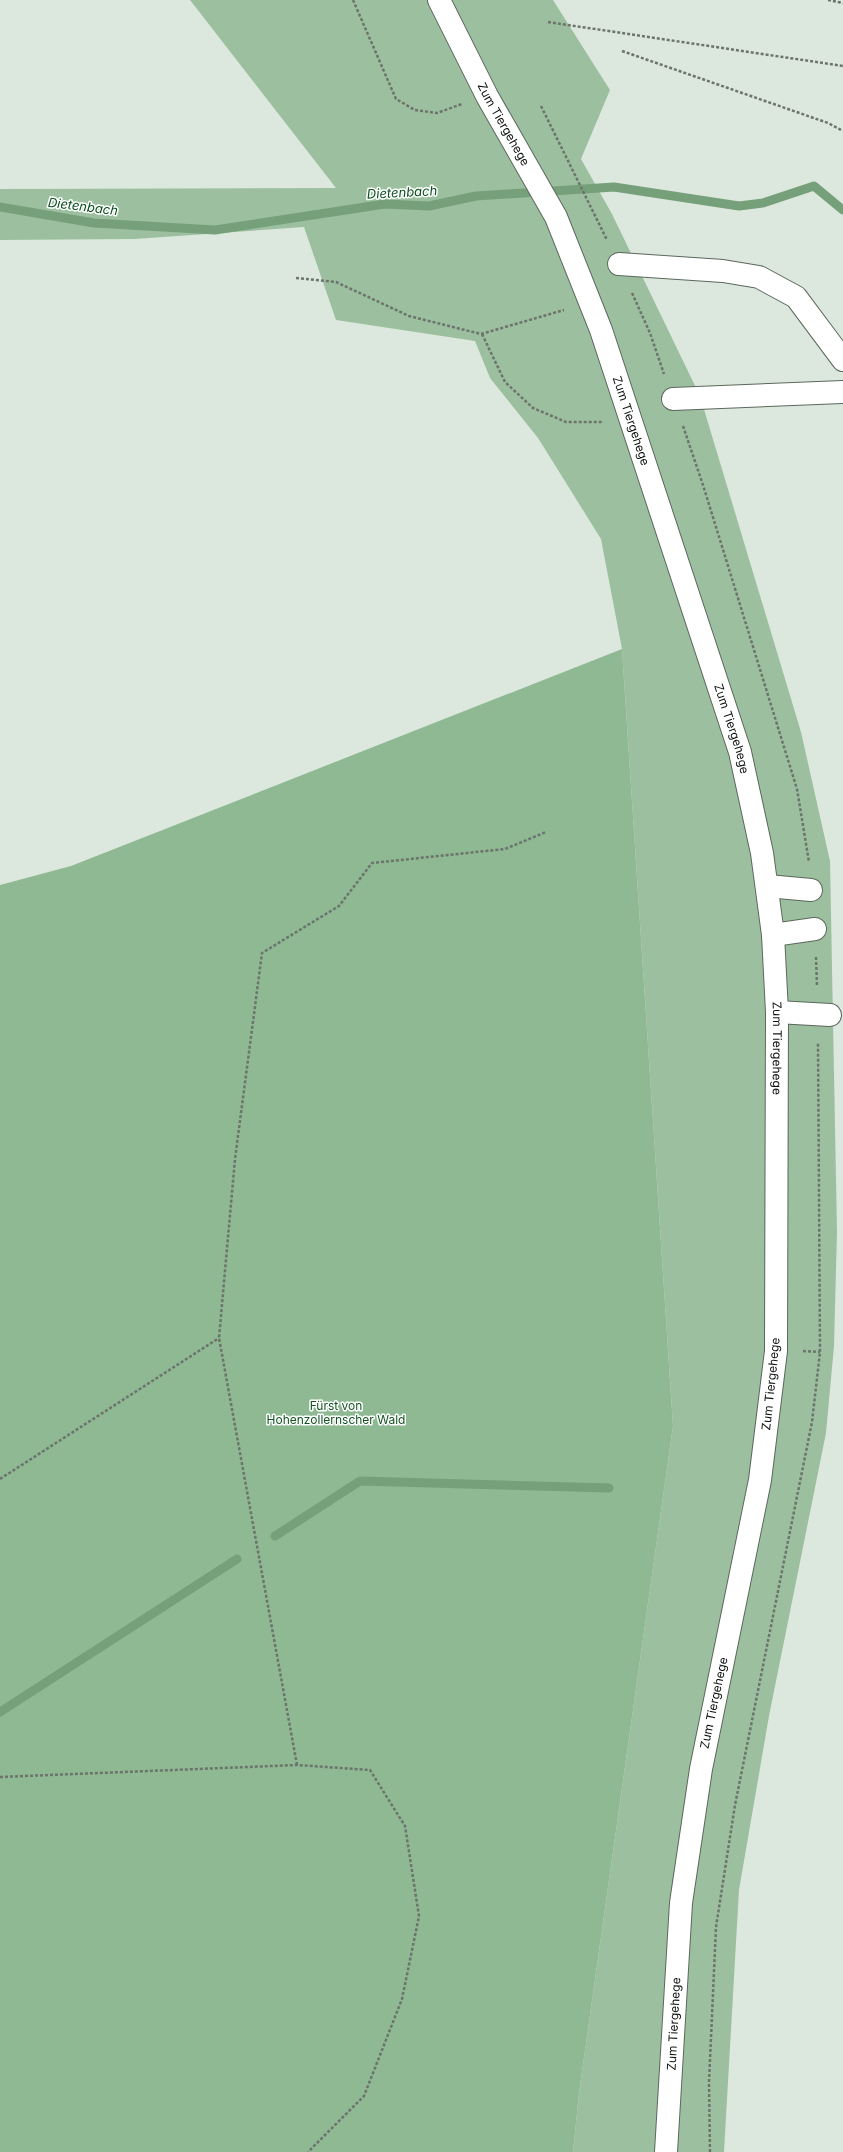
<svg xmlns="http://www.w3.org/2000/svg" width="843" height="2152" font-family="Inter,sans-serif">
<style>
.green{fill:#9cc09f}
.forest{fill:#8eb992}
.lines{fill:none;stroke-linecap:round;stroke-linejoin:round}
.stream{stroke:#76a07a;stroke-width:9}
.minor-casing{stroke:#5c675d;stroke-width:24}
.path{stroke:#6c746d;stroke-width:2.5;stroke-dasharray:3 2;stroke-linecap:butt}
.minor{stroke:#fff;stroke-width:22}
.labels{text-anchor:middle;stroke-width:3;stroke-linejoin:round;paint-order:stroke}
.street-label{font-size:12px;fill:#0e130f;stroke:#fff}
.park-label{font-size:12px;fill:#125322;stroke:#fff}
.water-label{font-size:13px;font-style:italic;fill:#0a4e1d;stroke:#fff}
</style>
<rect width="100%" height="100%" fill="#dce8dd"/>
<polygon class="green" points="190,0 553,0 610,90 581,159 612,214 700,396 801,732 830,861 837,1232 834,1346 826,1433 769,1716 739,1890 724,2152 573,2152 579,2093 673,1426 622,649 601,539 538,438 490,378 475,341 336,320 304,227 135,239 0,240 0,189 336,188"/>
<polygon class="forest" points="622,649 673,1426 579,2093 573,2152 0,2152 0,885 71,866"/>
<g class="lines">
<g class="stream">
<polyline points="0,207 94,223 215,230 385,204 429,206 476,196 614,187 739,206 763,203 814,186 843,210"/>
<polyline points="275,1536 360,1481 609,1488"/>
<polyline points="0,1712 237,1559"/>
</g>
<g class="minor-casing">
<g id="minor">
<path id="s1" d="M 439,0 L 487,96 L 556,217 L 601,330 L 740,752 L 762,853 L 773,935 L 777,1012 L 776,1351 L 760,1480 L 701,1769 L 681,1903 L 666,2152"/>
<polyline points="619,264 723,271 759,277 796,297 843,360"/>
<polyline points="673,399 843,392"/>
<polyline points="767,886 811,890"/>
<polyline points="773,935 815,929"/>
<polyline points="777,1012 830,1015"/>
</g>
</g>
<g class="path">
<polyline points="353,0 396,99 415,110 437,113 462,104"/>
<polyline points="828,0 843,3"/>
<polyline points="548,22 843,66"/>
<polyline points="622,51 828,123 843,131"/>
<polyline points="541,106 607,240"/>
<polyline points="296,278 336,282 409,316 481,334 564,310"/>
<polyline points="632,293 650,333 664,374"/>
<polyline points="482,334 505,382 533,408 566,422 602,422"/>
<polyline points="683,426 703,485 797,789 809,862"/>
<polyline points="816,957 817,986"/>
<polyline points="803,1351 820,1352"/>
<polyline points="0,1479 219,1338"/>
<polyline points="297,1765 219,1338 235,1159 262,953 339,906 372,863 505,849 546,832"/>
<polyline points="0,1777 297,1765 370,1770 405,1826 419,1916 402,1999 364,2096 308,2152"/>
<polyline points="710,2152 709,2082 716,1927 735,1805 812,1422 820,1352 818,1043"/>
</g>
<use href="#minor" class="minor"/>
</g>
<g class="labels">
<g class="street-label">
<text dy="4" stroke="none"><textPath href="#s1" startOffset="140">Zum Tiergehege</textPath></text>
<text dy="4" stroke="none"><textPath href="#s1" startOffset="464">Zum Tiergehege</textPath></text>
<text dy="4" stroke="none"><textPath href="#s1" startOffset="788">Zum Tiergehege</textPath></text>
<text dy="4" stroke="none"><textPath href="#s1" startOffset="1112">Zum Tiergehege</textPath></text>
<text transform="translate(771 1384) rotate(-84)" y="4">Zum Tiergehege</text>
<text transform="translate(714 1703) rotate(-78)" y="4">Zum Tiergehege</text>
<text transform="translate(674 2024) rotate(-87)" y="4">Zum Tiergehege</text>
</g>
<g class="park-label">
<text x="336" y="1410">Fürst von<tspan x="336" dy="14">Hohenzollernscher Wald</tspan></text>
</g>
<g class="water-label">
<text transform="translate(402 192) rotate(-3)" y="5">Dietenbach</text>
<text transform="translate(83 206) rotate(7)" y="5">Dietenbach</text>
</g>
</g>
</svg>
